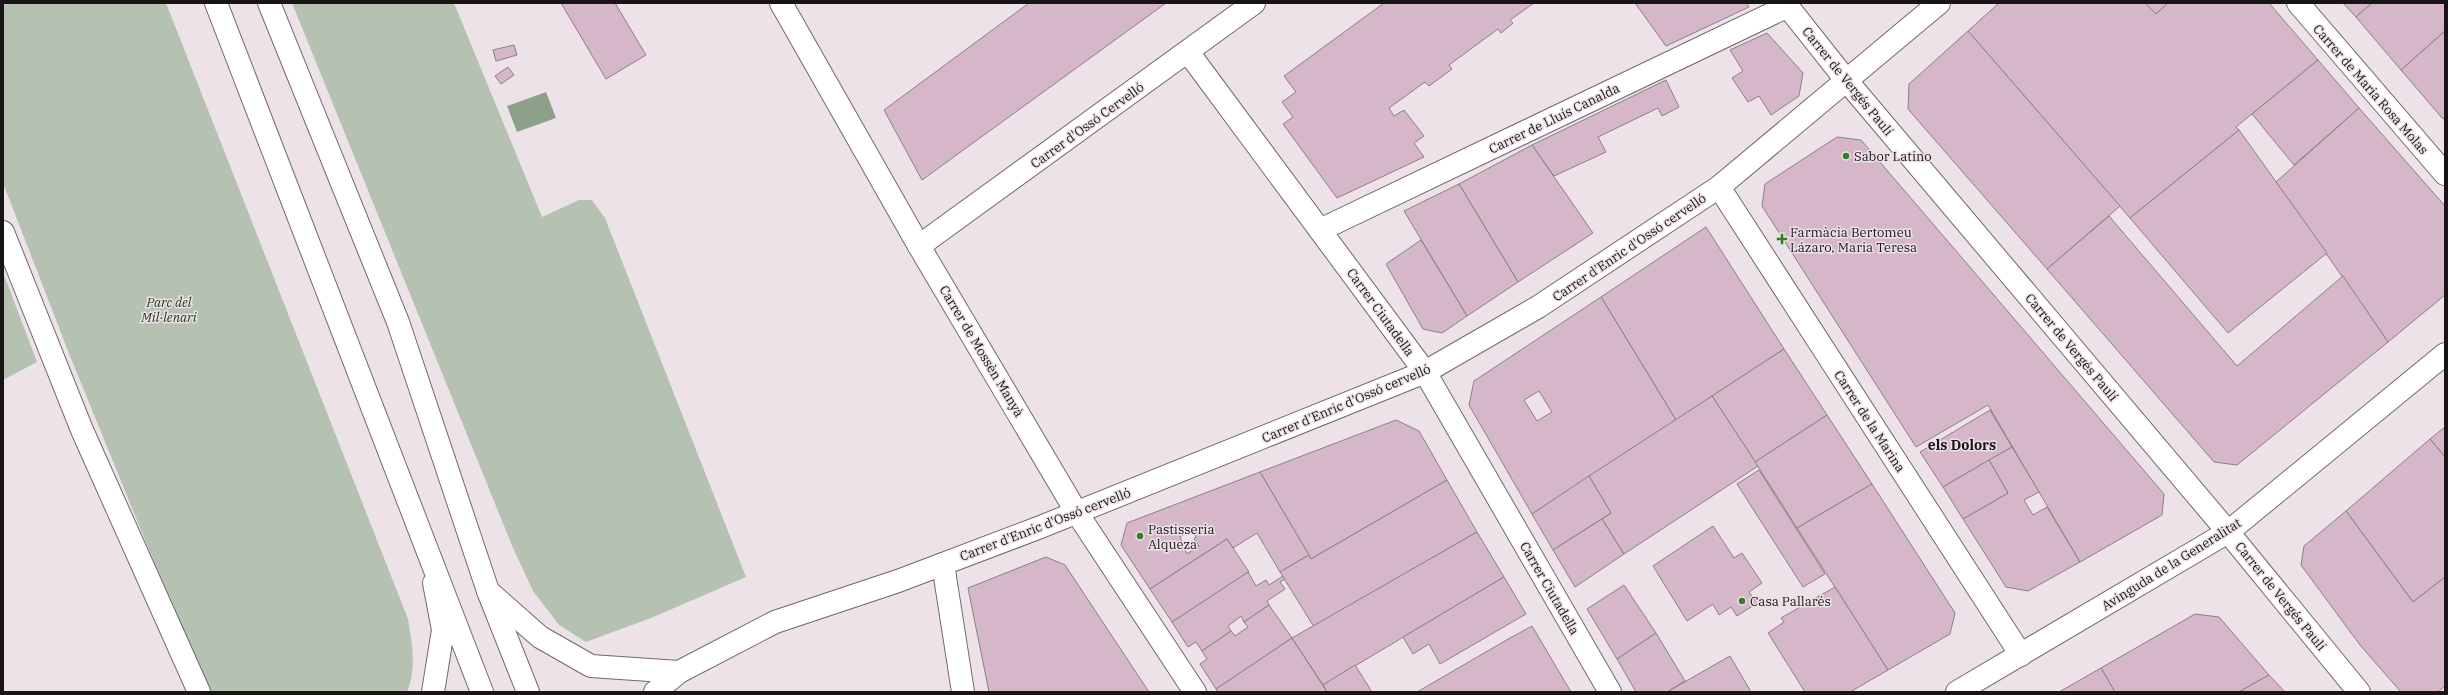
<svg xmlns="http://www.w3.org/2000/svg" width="2448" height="695" font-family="'IBM Plex Serif',serif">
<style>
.green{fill:#b5c2b2}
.water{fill:#8da189}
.building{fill:#d5b7c9;stroke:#8a8086;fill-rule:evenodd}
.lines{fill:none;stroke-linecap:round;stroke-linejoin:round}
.street-casing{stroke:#72686e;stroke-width:24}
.secondary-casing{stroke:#72686e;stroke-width:24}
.primary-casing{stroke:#72686e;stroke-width:24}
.street{stroke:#fff;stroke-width:22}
.secondary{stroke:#fff;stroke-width:22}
.primary{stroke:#fff;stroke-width:22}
.poi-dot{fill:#367e23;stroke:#ede2e8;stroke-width:1.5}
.labels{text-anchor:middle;stroke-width:3;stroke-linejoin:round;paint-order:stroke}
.street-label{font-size:13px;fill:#191517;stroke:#ede2e8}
.poi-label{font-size:13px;fill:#191517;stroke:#ede2e8;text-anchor:start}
.park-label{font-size:13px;font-style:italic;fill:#193712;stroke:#ede2e8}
.neighbourhood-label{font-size:14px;font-weight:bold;fill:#191517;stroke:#ede2e8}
</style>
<rect width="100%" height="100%" fill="#ede2e8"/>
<g class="green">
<path d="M 3,3 L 166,3 L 408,619 C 412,644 417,668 407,692 L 207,692 L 70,356 L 3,183 Z"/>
<polygon points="292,3 454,3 542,217 579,200 592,200 605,218 746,577 651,618 586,642 559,625 533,591 513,548"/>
<polygon points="3,272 37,362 3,380"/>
</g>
<polygon class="water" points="546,92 556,118 517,132 507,106"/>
<g class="building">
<polygon points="561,3 615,3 646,55 606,79"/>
<polygon points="1029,3 1166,3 922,180 884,110"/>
<polygon points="1384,3 1534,3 1510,20 1513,23 1501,33 1498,29 1449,65 1452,69 1429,86 1425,82 1389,108 1394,116 1404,110 1424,136 1414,143 1424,157 1337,198 1283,124 1293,117 1282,102 1296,92 1284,76"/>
<polygon points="1635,3 1746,3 1749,7 1666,46"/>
<polygon points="1999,3 2145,3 2156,14 2168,3 2269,3 2318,60 2236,127 2239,130 2130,218 1968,31"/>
<polygon points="2145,3 2168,3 2156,14"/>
<polygon points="2343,3 2372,3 2356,17"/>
<polygon points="2372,3 2445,3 2445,31 2401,70 2356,17"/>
<polygon points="1968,31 2120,206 2047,269 1908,109 1909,84"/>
<polygon points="2445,31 2445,118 2443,119 2401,70"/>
<polygon points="1767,33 1803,73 1799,96 1771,115 1759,96 1748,102 1732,78 1743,71 1730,50"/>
<polygon points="514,45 517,55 496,61 493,50"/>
<polygon points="2318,60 2359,108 2294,165 2252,114"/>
<polygon points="508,67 514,75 501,84 495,76"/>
<polygon points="1666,80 1679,107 1662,116 1658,108 1598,137 1606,152 1554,176 1532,145"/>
<polygon points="2359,108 2445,206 2445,295 2388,342 2276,182"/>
<polygon points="2239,130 2327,253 2228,333 2130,218"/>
<polygon points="1837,137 1861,140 1951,245 2164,494 2162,515 2080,562 1988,405 1916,447 1762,206 1765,184"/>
<polygon points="1532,145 1593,233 1518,282 1459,184"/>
<polygon points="1459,184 1518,282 1467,316 1404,211"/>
<polygon points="2109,216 2237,366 2343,276 2388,342 2237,465 2214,462 2047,269"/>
<polygon points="1706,227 1784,349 1676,420 1601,297"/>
<polygon points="1421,240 1467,316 1442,333 1423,329 1386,264"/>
<path d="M 1601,297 L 1676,420 L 1532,514 L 1469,405 L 1474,381 ZM 1539,391 L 1552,412 L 1537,421 L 1524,400 Z"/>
<polygon points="1784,349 1827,415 1755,462 1712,396"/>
<polygon points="1712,396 1758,466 1624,554 1602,519 1611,513 1589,476"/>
<polygon points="1990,410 2012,447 1943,487 1920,452"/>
<polygon points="1827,415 1872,484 1797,528 1755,462"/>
<polygon points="1396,420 1419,431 1447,480 1311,559 1260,472"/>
<polygon points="2445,427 2445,457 2430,439"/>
<polygon points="2430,439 2445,457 2445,577 2413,602 2346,511"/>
<polygon points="2012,447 2039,492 2024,500 2033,515 2047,507 2080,562 2028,591 2006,587 1963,519 2008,493 1989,460"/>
<polygon points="1989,460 2008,493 1963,519 1943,487"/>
<polygon points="1759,470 1825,574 1803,587 1737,484"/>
<path d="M 1260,472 L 1309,555 L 1280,572 L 1257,533 L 1233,548 L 1227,539 L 1150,589 L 1121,545 L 1127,523 ZM 1192,529 L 1196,537 L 1194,539 L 1199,546 L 1187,554 L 1180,537 Z"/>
<polygon points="1589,476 1611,513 1553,550 1532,514"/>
<polygon points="1447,480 1477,532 1314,627 1280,572 1309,555 1311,559"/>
<polygon points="1872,484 1955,613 1950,634 1888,670 1797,528"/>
<polygon points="2346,511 2413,602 2445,577 2445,686 2438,692 2401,692 2360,645 2301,565 2304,546"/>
<polygon points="1602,519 1624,554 1575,587 1553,550"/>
<polygon points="1713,526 1734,558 1742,553 1762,583 1749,592 1757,603 1737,616 1731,607 1719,615 1713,604 1687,621 1653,566"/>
<polygon points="1477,532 1504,577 1323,685 1292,638"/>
<polygon points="1227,539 1249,572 1172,622 1150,589"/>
<polygon points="1046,557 1065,565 1149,692 989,692 968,588"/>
<polygon points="1248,572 1256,586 1266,580 1269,585 1283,576 1285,579 1280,582 1285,589 1267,601 1269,605 1244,622 1241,616 1228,626 1231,631 1202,651 1196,642 1188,647 1172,622"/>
<polygon points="1504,577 1526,614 1440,664 1429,644 1413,654 1403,637"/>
<polygon points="1624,585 1656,633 1617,659 1587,609"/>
<polygon points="1835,587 1888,670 1850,692 1805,692 1768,633 1784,622 1781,618"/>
<polygon points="1269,605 1292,638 1216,689 1200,664 1207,659 1202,651 1231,631 1235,636 1248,627 1244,622"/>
<polygon points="2195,614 2219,617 2269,675 2239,692 2115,692 2101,668"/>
<polygon points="1532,626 1571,692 1417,692 1510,638"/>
<polygon points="1656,633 1685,681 1667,692 1636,692 1617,659"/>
<polygon points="1292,638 1327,692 1218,692 1216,689"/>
<polygon points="1730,656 1751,692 1667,692"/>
<polygon points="1355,665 1372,692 1327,692 1323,685"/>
<polygon points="2101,668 2115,692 2059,692"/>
<polygon points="2269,675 2285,692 2239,692 2258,681"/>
</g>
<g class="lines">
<g class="street-casing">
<g id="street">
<polyline points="781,3 919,246 1077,513 1195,692"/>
<polyline points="1785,3 1846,80 2228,532 2359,692"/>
<polyline points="2298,3 2445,174"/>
<polyline points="1188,52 1425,372 1610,692"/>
<polyline points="1719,187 2021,655"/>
<polyline points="1320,230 1788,6"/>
<polyline points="3,232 82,430 199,692"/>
<polyline points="919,246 1254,3"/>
<polyline points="943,564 963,692"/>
<polyline points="488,591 540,637 591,666 679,672"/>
<polyline points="433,692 443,630 434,583"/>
<polyline points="655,692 679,672 775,622 898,581 1038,528 1425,372 1538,307 1719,187 1939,3"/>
</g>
</g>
<g class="secondary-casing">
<polyline id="secondary" points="1957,692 2228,532 2445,354"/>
</g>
<g class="primary-casing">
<g id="primary">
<polyline points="216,3 482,692"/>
<polyline points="269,3 398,322 488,591 528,692"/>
</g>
</g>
<use href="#street" class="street"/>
<use href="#secondary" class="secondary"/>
<use href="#primary" class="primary"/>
</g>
<g class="poi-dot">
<circle cx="1846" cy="156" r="4"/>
<path d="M1780 233h4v4h4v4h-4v4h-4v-4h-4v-4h4z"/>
<circle cx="1140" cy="536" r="4"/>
<circle cx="1742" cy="601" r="4"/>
</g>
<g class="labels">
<g class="street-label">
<text transform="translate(1848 81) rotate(51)" y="5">Carrer de Vergés Paulí</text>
<text transform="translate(2371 89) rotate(49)" y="5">Carrer de Maria Rosa Molas</text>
<text transform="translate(1554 118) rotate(-26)" y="5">Carrer de Lluís Canalda</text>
<text transform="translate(1087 125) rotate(-36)" y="5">Carrer d'Ossó Cervelló</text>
<text transform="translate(1629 247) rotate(-34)" y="5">Carrer d'Enric d'Ossó cervelló</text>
<text transform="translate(1381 312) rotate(54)" y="5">Carrer Ciutadella</text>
<text transform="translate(2072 347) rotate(50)" y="5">Carrer de Vergés Paulí</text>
<text transform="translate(982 351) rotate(59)" y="5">Carrer de Mossèn Manyà</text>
<text transform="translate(1346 403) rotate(-23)" y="5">Carrer d'Enric d'Ossó cervelló</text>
<text transform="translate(1870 421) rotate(57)" y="5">Carrer de la Marina</text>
<text transform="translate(1045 524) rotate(-21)" y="5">Carrer d'Enric d'Ossó cervelló</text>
<text transform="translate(2171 564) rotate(-32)" y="5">Avinguda de la Generalitat</text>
<text transform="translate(1550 588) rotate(60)" y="5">Carrer Ciutadella</text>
<text transform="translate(2281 596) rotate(51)" y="5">Carrer de Vergés Paulí</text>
</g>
<g class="poi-label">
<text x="1854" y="161">Sabor Latino</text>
<text x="1790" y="237">Farmàcia Bertomeu<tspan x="1790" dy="15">Lázaro, Maria Teresa</tspan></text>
<text x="1148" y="534">Pastisseria<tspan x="1148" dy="15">Alqueza</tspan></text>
<text x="1750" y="606">Casa Pallarés</text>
</g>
<g class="park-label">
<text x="169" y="307">Parc del<tspan x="169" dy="15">Mil·lenari</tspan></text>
</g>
<g class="neighbourhood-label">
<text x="1962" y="450">els Dolors</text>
</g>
</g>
<rect width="2448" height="695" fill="none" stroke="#191517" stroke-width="8"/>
</svg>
